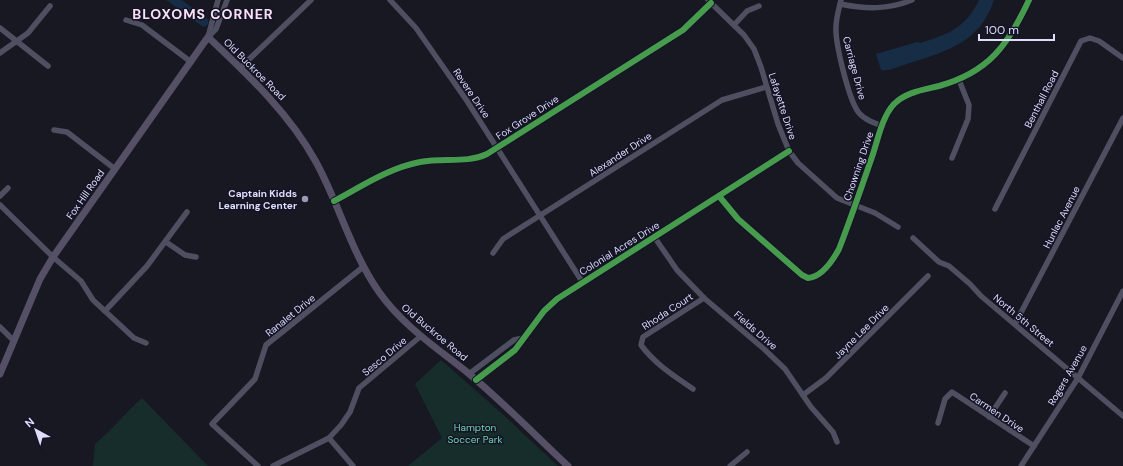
<svg xmlns="http://www.w3.org/2000/svg" width="1123" height="466" font-family="'DM Sans',sans-serif">
<style>
.green{fill:#172d2b}
.water{fill:#162d45}
.lines{fill:none;stroke-linecap:round;stroke-linejoin:round}
.river{stroke:#162d45;stroke-width:9}
.minor{stroke:#4e5061;stroke-width:5.5}
.major{stroke:#555066;stroke-width:7}
.cycleway-casing{stroke:#141427;stroke-width:8}
.cycleway{stroke:#469c4c;stroke-width:6}
.poi-dot{fill:#9999af;stroke:#141427;stroke-width:1.5}
.labels{text-anchor:middle;stroke-width:3;stroke-linejoin:round;paint-order:stroke}
.street-label{font-size:10px;fill:#dedefa;stroke:#141427}
.poi-label{font-size:10px;font-weight:bold;fill:#dedefa;stroke:#141427;text-anchor:end}
.park-label{font-size:10px;fill:#73d2ad;stroke:#141427}
.district-label{font-size:14px;font-weight:bold;letter-spacing:1px;fill:#fbe0f4;stroke:#141427}
</style>
<rect width="100%" height="100%" fill="#181823"/>
<g class="green">
<polygon points="166,0 179,0 203,18 202,24"/>
<polygon points="441,360 498,410 558,466 408,466 442,438 415,384"/>
<path d="M 142,398 L 203,461 L 208,466 L 93,466 L 95,444 C 112,430 125,413 142,398 Z"/>
</g>
<path class="water" d="M 979,0 L 994,0 C 980,42 948,51 910,63 C 902,65 888,72 881,70 L 876,54 L 917,42 L 920,43 C 947,35 966,28 979,0 Z"/>
<g class="lines">
<polyline class="river" points="174,0 204,22"/>
<g class="minor">
<polyline points="390,0 416,28 467,101 583,283"/>
<polyline points="708,0 744,35 754,49 761,67 778,124 789,151 798,163 837,198 875,213 898,227"/>
<path d="M 841,0 C 839,9 836,18 836,27 C 835,43 849,101 859,113 C 865,120 874,123 883,126"/>
<path d="M 840,4 C 865,9 887,10 912,0"/>
<polyline points="126,20 142,25 191,62"/>
<polyline points="734,25 747,11 759,6"/>
<polyline points="0,28 48,66"/>
<polyline points="208,37 216,29 227,0"/>
<polyline points="208,37 218,0"/>
<polyline points="0,53 28,33 50,6"/>
<polyline points="240,68 311,0"/>
<polyline points="54,130 67,132 115,169"/>
<polyline points="952,158 968,119 969,105 959,80"/>
<polyline points="0,196 8,188"/>
<path d="M 719,196 L 738,219 L 802,275 L 808,278 C 822,277 833,260 839,249 C 851,218 862,186 873,154 C 878,139 882,117 894,104 C 906,92 923,90 939,86 C 989,72 1008,45 1029,0"/>
<path d="M 334,201 C 362,186 389,168 420,162 C 443,157 466,164 487,154 L 683,30 L 711,3"/>
<polyline points="0,205 53,257 81,281 93,300 134,338 146,343"/>
<polyline points="995,209 1081,41 1090,38 1099,41 1123,58"/>
<polyline points="655,238 677,270 704,298 764,349 785,369 811,407 833,432 837,442"/>
<polyline points="913,238 939,262 949,266 970,284 981,296 1123,416"/>
<polyline points="166,242 185,255 196,257"/>
<polyline points="493,253 503,239 722,100 766,87"/>
<polyline points="105,311 147,266 187,212"/>
<polyline points="1015,324 1123,118"/>
<polyline points="0,327 14,341"/>
<polyline points="469,374 514,340 523,338"/>
<polyline points="476,380 515,350 544,311 557,299 789,151"/>
<path d="M 693,389 C 674,376 655,364 641,345 L 643,337 L 704,298"/>
<polyline points="803,395 826,378 928,276"/>
<polyline points="989,417 1005,393"/>
<polyline points="938,423 945,399 952,392 1034,446"/>
<polyline points="329,438 353,466"/>
<polyline points="258,466 212,424 255,379 266,345 363,267"/>
<polyline points="273,466 329,438 341,425 350,412 359,388 421,336"/>
<polyline points="730,466 747,452"/>
<polyline points="1021,466 1078,378 1123,291"/>
</g>
<path class="major" d="M 0,374 L 40,279 L 53,257 L 208,37 C 248,75 289,113 316,162 C 339,204 351,252 379,292 C 403,326 437,348 468,373 C 503,402 535,435 568,466"/>
<g class="cycleway-casing">
<g id="cycleway">
<path d="M 719,196 L 738,219 L 802,275 L 808,278 C 822,277 833,260 839,249 C 851,218 862,186 873,154 C 878,139 882,117 894,104 C 906,92 923,90 939,86 C 989,72 1008,45 1029,0"/>
<path d="M 334,201 C 362,186 389,168 420,162 C 443,157 466,164 487,154 L 683,30 L 711,3"/>
<polyline points="476,380 515,350 544,311 557,299 789,151"/>
</g>
</g>
<use href="#cycleway" class="cycleway"/>
</g>
<circle class="poi-dot" cx="305" cy="199" r="4"/>
<g class="labels">
<g class="street-label">
<text transform="translate(855 68) rotate(75)" y="4">Carriage Drive</text>
<text transform="translate(255 69) rotate(45)" y="4">Old Buckroe Road</text>
<text transform="translate(472 93) rotate(56)" y="4">Revere Drive</text>
<text transform="translate(1041 99) rotate(-63)" y="4">Benthall Road</text>
<text transform="translate(783 106) rotate(72)" y="4">Lafayette Drive</text>
<text transform="translate(527 117) rotate(-33)" y="4">Fox Grove Drive</text>
<text transform="translate(620 154) rotate(-33)" y="4">Alexander Drive</text>
<text transform="translate(858 166) rotate(-71)" y="4">Chowning Drive</text>
<text transform="translate(85 194) rotate(-55)" y="4">Fox Hill Road</text>
<text transform="translate(1061 217) rotate(-63)" y="4">Hunlac Avenue</text>
<text transform="translate(619 248) rotate(-32)" y="4">Colonial Acres Drive</text>
<text transform="translate(667 311) rotate(-33)" y="4">Rhoda Court</text>
<text transform="translate(290 315) rotate(-39)" y="4">Ranalet Drive</text>
<text transform="translate(1024 320) rotate(40)" y="4">North 5th Street</text>
<text transform="translate(756 330) rotate(41)" y="4">Fields Drive</text>
<text transform="translate(861 331) rotate(-45)" y="4">Jayne Lee Drive</text>
<text transform="translate(435 332) rotate(40)" y="4">Old Buckroe Road</text>
<text transform="translate(384 356) rotate(-40)" y="4">Sesco Drive</text>
<text transform="translate(1067 375) rotate(-60)" y="4">Rogers Avenue</text>
<text transform="translate(997 412) rotate(34)" y="4">Carmen Drive</text>
</g>
<g class="poi-label">
<text x="297" y="197">Captain Kidds<tspan x="297" dy="12">Learning Center</tspan></text>
</g>
<g class="park-label">
<text x="475" y="431">Hampton<tspan x="475" dy="12">Soccer Park</tspan></text>
</g>
<g class="district-label">
<text x="203" y="19">BLOXOMS CORNER</text>
</g>
</g>
<g transform="translate(36 430) rotate(320)" stroke="#141427" stroke-width="3" paint-order="stroke">
<path d="M0-3L7 15L0 10L-7 15Z" fill="#dedefa"/>
<text y="-6" font-size="11" font-weight="bold" text-anchor="middle" fill="#dedefa">N</text>
</g>
<path d="M979 34v6h75v-6" fill="none" stroke="#dedefa" stroke-width="2"/>
<text x="985" y="34" font-size="12" fill="#dedefa" stroke="#141427" stroke-width="3" paint-order="stroke">100 m</text>
</svg>
